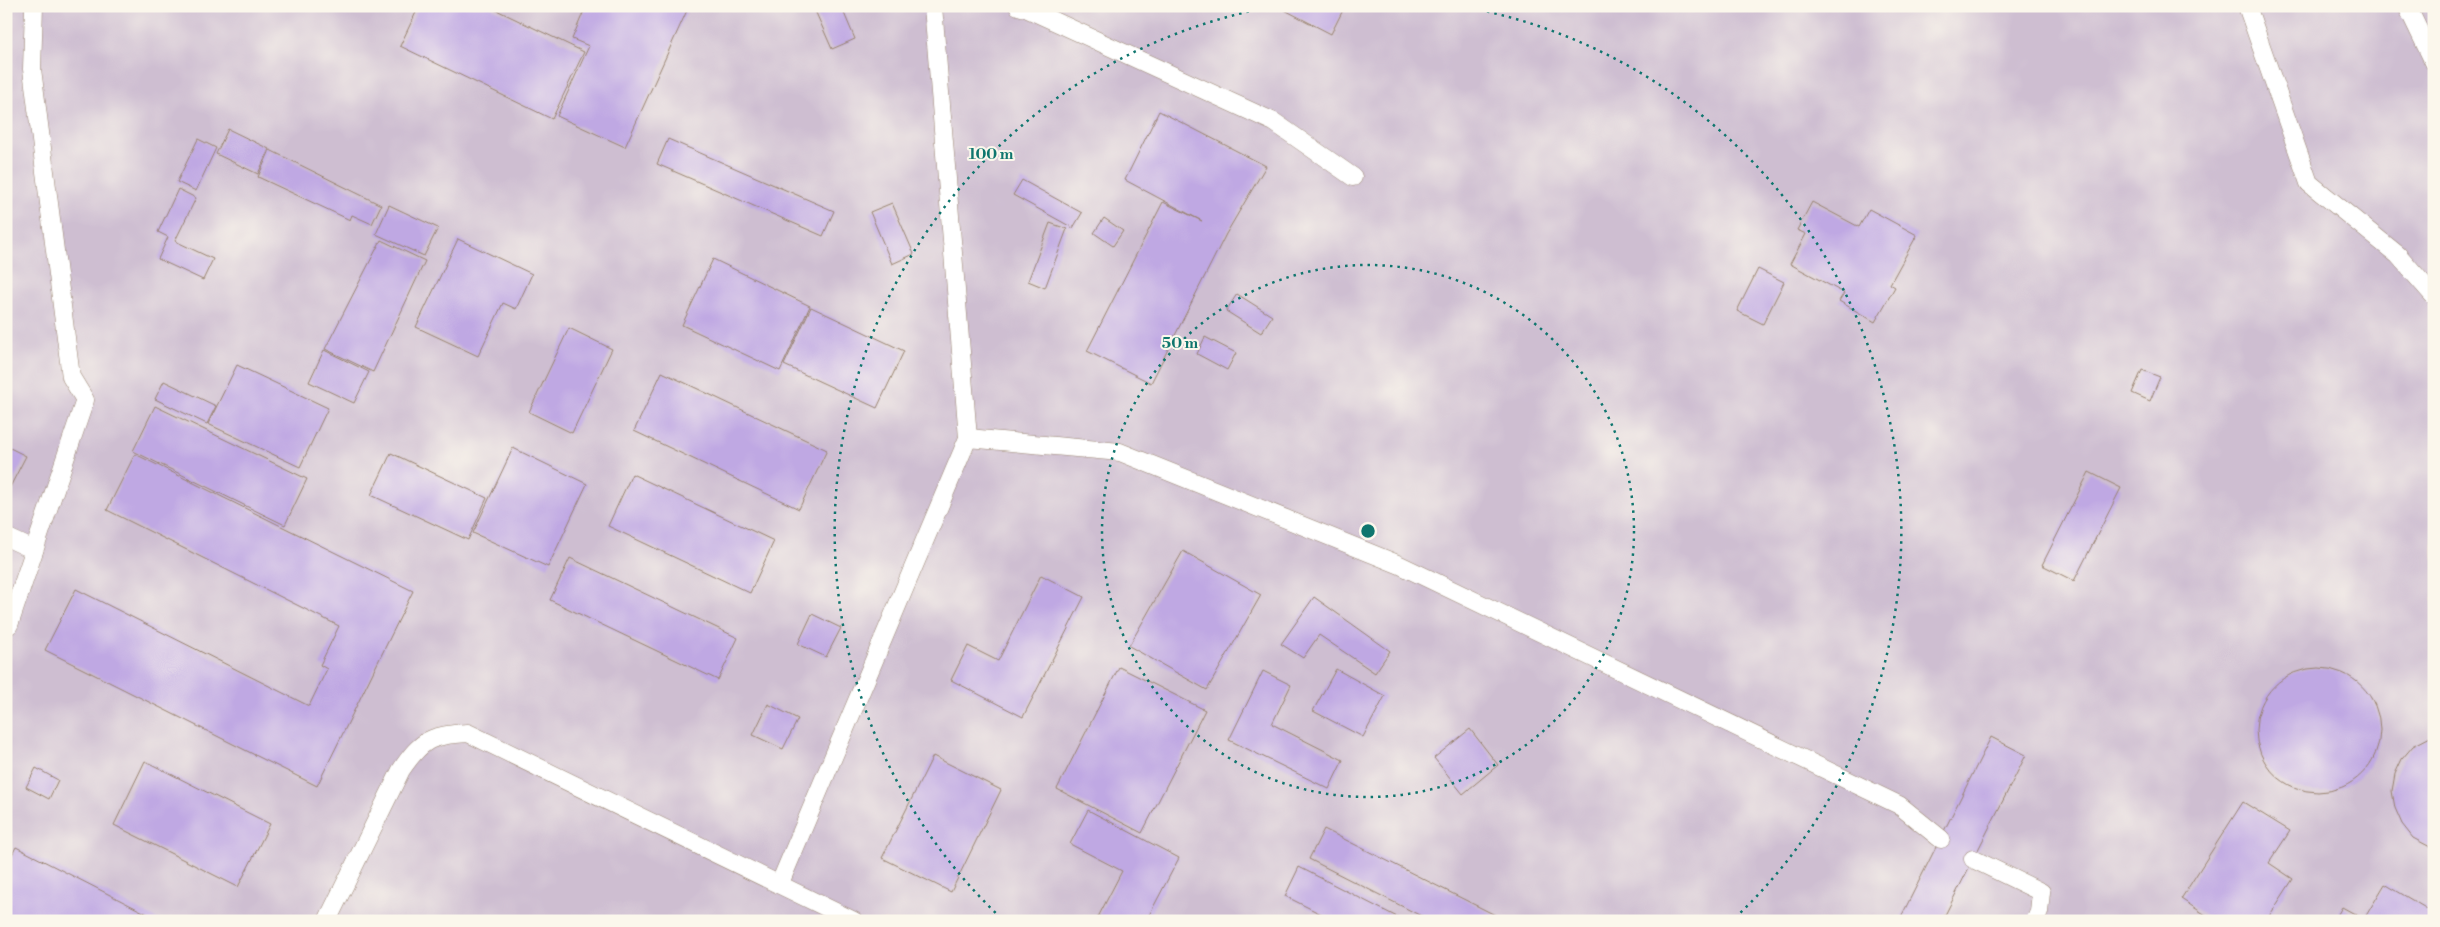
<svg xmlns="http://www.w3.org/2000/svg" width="2440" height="927" font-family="'Libre Bodoni',serif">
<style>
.industrial{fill:#cebed1}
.building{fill:#bfa8e3}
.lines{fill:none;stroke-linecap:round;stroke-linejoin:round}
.service-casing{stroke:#98826e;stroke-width:19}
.service{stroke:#fff;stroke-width:18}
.ring{fill:none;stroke:#0f766e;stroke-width:2.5;stroke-dasharray:2.5 5}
.centre{fill:#0f766e;stroke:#fbf7ec;stroke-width:2.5}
.ring-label{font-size:15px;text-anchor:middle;font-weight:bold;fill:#0f766e;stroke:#fbf7ec;stroke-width:4;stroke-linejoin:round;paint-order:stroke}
</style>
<rect width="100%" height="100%" fill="#fbf7ec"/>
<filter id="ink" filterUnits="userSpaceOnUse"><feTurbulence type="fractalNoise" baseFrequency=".02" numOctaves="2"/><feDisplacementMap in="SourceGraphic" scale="10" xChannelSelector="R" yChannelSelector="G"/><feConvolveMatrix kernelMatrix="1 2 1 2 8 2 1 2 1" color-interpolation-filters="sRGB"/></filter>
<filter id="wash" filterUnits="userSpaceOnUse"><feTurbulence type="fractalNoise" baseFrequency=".0096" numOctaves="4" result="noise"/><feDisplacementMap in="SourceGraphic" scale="20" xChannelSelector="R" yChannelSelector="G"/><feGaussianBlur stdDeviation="1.12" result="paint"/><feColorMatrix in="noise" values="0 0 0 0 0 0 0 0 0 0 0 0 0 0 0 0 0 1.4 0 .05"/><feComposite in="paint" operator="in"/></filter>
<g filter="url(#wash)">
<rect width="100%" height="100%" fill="#f4dbbe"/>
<rect class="industrial" x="6" y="6" width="2428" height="915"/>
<g id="blocks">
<g class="building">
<polygon points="419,6 488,6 584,52 552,119 400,46"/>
<polygon points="586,6 689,6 625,147 557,116 589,46 572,39"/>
<polygon points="813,6 841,6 855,39 832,49"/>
<polygon points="1277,6 1345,6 1331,34"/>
<polygon points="1159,111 1266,166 1226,234 1151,383 1087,351 1163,202 1202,221 1125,180"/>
<polygon points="228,129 269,149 258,174 216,154"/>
<polygon points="198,139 216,148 196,191 177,182"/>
<polygon points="668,139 834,211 823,236 657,164"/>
<polygon points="270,150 381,205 372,224 352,215 350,220 258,177"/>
<polygon points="1022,180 1082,213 1073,228 1013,195"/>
<polygon points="178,189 196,198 175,241 213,259 203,280 158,259 168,237 158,232"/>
<polygon points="1812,202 1859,227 1869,209 1917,235 1890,284 1895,287 1875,322 1839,301 1844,293 1790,264 1806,234 1797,230"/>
<polygon points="892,203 914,254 892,264 870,212"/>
<polygon points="389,205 438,228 424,256 376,234"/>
<polygon points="1104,218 1123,231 1113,246 1094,233"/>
<polygon points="1050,223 1067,229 1045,288 1028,281"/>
<polygon points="458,239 532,274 516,309 503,303 478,356 416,327"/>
<polygon points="381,240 425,261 373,372 325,349"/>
<polygon points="713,259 810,306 780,371 682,325"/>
<polygon points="1758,269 1784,282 1763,324 1737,311"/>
<polygon points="1237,294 1272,316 1261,333 1226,311"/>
<polygon points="811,307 904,351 877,408 784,365"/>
<polygon points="569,328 612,349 572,433 529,412"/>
<polygon points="1205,337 1236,353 1227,370 1197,354"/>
<polygon points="324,350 369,372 354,403 309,382"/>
<polygon points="237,365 328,408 300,467 208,424"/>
<polygon points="2142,370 2160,377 2150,401 2132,393"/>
<polygon points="662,372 827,450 799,509 634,431"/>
<polygon points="164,381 216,406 207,424 155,399"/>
<polygon points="155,406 307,479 285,525 133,451"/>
<polygon points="6,446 26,456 9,489 6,488"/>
<polygon points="513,448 587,484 548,567 473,533"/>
<polygon points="391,453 487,498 468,540 371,495"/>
<polygon points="135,454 413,591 317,786 45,650 76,589 309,706 327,669 320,665 339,626 107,510"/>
<polygon points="2089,472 2121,488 2074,581 2042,565"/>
<polygon points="632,474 774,541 750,593 608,526"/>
<polygon points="1183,551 1261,595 1207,690 1129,646"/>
<polygon points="570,558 738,638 718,680 550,600"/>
<polygon points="1041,575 1084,597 1023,717 951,680 968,646 998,661"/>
<polygon points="1314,597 1390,651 1375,673 1319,635 1303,658 1281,644"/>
<polygon points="812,614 841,628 826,657 798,644"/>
<polygon points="1119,667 1205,710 1142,833 1057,789"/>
<circle cx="2318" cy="730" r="62"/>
<polygon points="1336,669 1385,696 1363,737 1313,711"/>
<polygon points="1263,671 1291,685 1272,724 1343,760 1329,789 1229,740"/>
<polygon points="768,704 798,719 783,749 753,735"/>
<polygon points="1470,729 1498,765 1463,794 1434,758"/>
<polygon points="2434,735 2434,849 2413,838 2402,824 2395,808 2392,791 2395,774 2402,759 2413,746"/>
<polygon points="1991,737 2026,755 1942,921 1899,921"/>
<polygon points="933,756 1001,790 951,892 882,858"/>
<polygon points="145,761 270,824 238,887 114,825"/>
<polygon points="36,768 58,780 49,799 26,787"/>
<polygon points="2243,802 2290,831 2269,863 2293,879 2266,921 2215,921 2181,899"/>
<polygon points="1088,810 1179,858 1146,921 1096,921 1122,871 1070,844"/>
<polygon points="1324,829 1507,921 1431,921 1309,859"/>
<polygon points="16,847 161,921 6,921 6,866"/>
<polygon points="1299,867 1405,921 1335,921 1285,896"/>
<polygon points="2385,884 2434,913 2429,921 2334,921 2342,907 2364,919"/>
</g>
</g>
</g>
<g filter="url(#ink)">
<use href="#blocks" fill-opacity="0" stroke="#98826e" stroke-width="1"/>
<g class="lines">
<g class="service-casing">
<g id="service">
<polyline points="1018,6 1028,9 1274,122 1353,177"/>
<polyline points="2247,6 2309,183 2398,255 2433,295"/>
<polyline points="2407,6 2434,62"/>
<polyline points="968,438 1120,452 1400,565 1899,805 1941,839"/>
<polyline points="6,537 34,550"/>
<polyline points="9,625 85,400 71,377 32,69 34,6"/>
<polyline points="1973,859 2041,892 2039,912 2035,921"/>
<polyline points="780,883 968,438 933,6"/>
<path d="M 327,921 L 401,770 C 422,739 431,735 468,733 L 854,921"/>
</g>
</g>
<use href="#service" class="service"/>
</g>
</g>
<g class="ring">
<circle cx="1368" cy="531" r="266"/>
<path d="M1001 918A533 533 0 0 1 1271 7M1465 7A533 533 0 0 1 1735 918"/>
</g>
<circle cx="1368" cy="531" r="8" class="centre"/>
<g class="ring-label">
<text x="991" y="159">100 m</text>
<text x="1180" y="348">50 m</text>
</g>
<rect width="2440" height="927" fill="none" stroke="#fbf7ec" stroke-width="25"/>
</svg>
